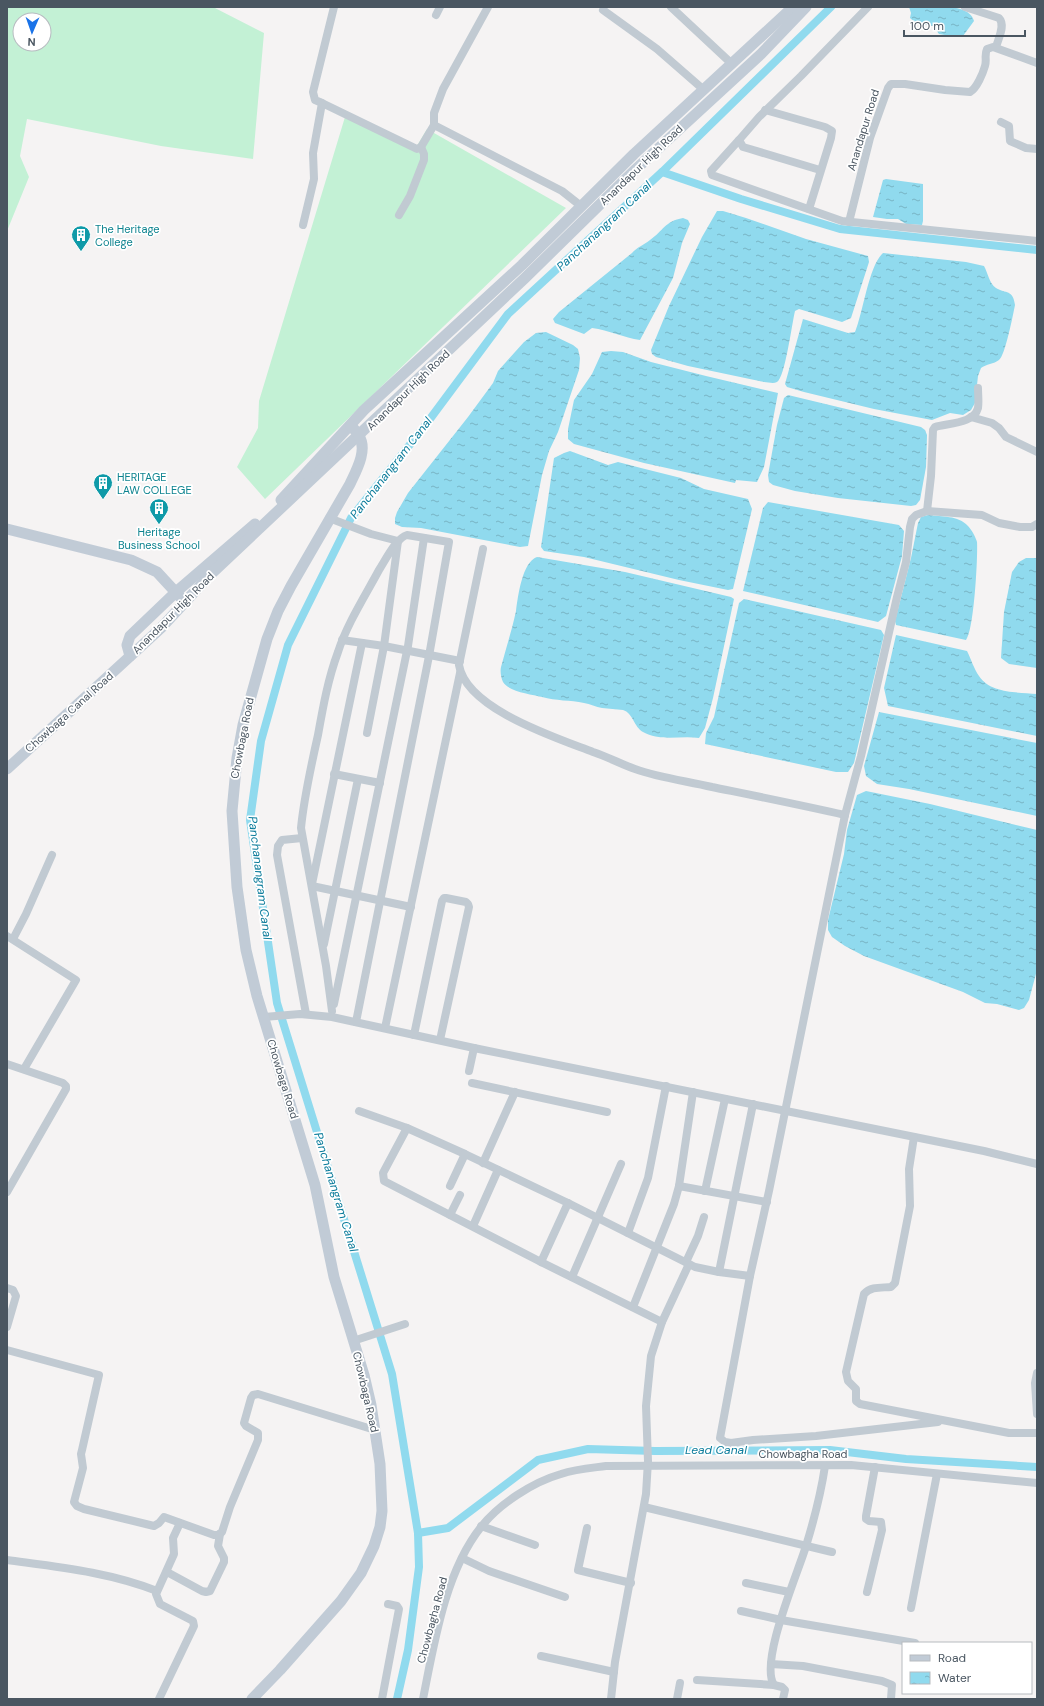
<svg xmlns="http://www.w3.org/2000/svg" width="1044" height="1706" font-family="'DM Sans',sans-serif">
<style>
.garden{fill:#c3f1d5;fill-rule:evenodd}
.water{fill:url(#water-ripples)}
.lines{fill:none;stroke-linecap:round;stroke-linejoin:round}
.canal{stroke:#90daee;stroke-width:8}
.street{stroke:#c1cad2;stroke-width:8}
.secondary{stroke:#c1cbd6;stroke-width:11}
.labels{text-anchor:middle;stroke-width:3.5;stroke-linejoin:round;paint-order:stroke}
.street-label{font-size:11px;fill:#4a5661;stroke:#fff}
.culture-label{font-size:11px;fill:#0d838f;stroke:#fff;text-anchor:start}
.water-label{font-size:12px;font-style:italic;fill:#0c7c9b;stroke:#fff}
</style>
<defs>
<pattern id="water-ripples" width="26" height="14" patternUnits="userSpaceOnUse"><rect width="26" height="14" fill="#90daee"/><path d="M2 4q2-2 4 0t4 0M15 11q2-2 4 0t4 0" fill="none" stroke="#78b4c4"/></pattern>
</defs>
<rect width="100%" height="100%" fill="#f5f3f3"/>
<g class="garden">
<path d="M 7,7 L 213,7 L 264,33 L 253,159 L 161,146 L 27,119 L 20,156 L 29,177 L 7,231 ZM 20,20 L 44,20 L 44,44 L 20,44 Z"/>
<polygon points="345,117 415,149 427,129 566,208 265,499 237,467 258,428 259,401"/>
</g>
<g class="water">
<path d="M 909,7 C 926,7 969,1 974,21 L 963,36 L 957,37 L 939,34 L 933,26 C 923,24 918,26 910,18 L 911,13 Z"/>
<polygon points="886,179 923,184 923,221 922,225 906,224 898,219 887,219 873,217 883,180"/>
<path d="M 717,211 L 723,211 L 746,218 L 806,239 L 868,256 L 869,262 L 851,318 L 842,322 L 799,309 L 795,311 C 792,323 785,378 777,382 C 773,384 768,382 764,382 L 688,366 L 656,357 L 652,354 L 651,350 L 669,306 L 702,237 Z"/>
<path d="M 683,218 L 688,220 L 690,224 L 682,243 L 673,278 L 640,340 C 624,338 609,330 592,328 L 584,334 L 555,323 L 553,319 L 559,312 L 632,253 C 637,247 644,245 650,240 C 663,231 665,221 683,218 Z"/>
<path d="M 883,253 L 966,262 L 984,266 C 988,273 989,283 996,288 C 1006,294 1013,289 1015,305 C 1013,315 1005,356 999,360 C 994,364 986,364 981,368 L 978,376 L 975,403 L 971,410 L 963,415 L 950,413 L 932,420 L 874,409 L 804,392 L 787,387 L 785,384 L 803,319 L 848,333 L 855,332 C 863,313 869,265 883,253 Z"/>
<polygon points="546,332 573,345 578,349 580,358 579,370 558,432 549,451 542,475 528,546 520,547 421,528 402,527 395,524 395,518 397,512 408,493 468,417 493,383 498,371 524,342 536,333"/>
<polygon points="611,351 623,352 651,362 706,376 778,393 764,467 757,482 736,480 735,483 644,463 574,444 568,439 568,429 574,400 592,374 602,352"/>
<polygon points="788,395 921,427 925,430 927,435 926,467 920,500 916,505 911,506 838,498 795,491 773,485 769,482 768,475 777,425 784,398"/>
<polygon points="570,451 608,465 618,462 641,468 681,478 704,489 748,499 752,509 733,589 728,590 679,580 584,557 544,551 541,547 554,458 564,453"/>
<polygon points="768,502 899,525 904,531 902,556 886,616 878,622 743,591 763,508"/>
<path d="M 928,515 C 942,517 958,515 968,526 C 972,530 976,538 977,542 C 978,557 974,631 966,640 L 896,625 L 895,621 L 911,558 L 918,523 L 921,517 Z"/>
<path d="M 537,557 L 625,572 L 731,597 L 734,599 L 713,698 L 705,728 L 699,738 C 681,735 660,742 643,732 C 634,727 633,713 623,710 C 616,709 609,709 602,708 C 596,707 590,704 584,703 C 570,700 556,701 542,697 C 531,694 509,692 503,682 C 501,678 500,671 501,667 C 506,648 512,630 516,611 C 518,597 522,562 537,557 Z"/>
<polygon points="1026,558 1037,558 1037,668 1009,664 1001,658 1004,612 1012,572 1019,562"/>
<polygon points="744,599 881,630 884,635 854,763 848,772 836,772 705,744 706,733 714,717 739,603"/>
<path d="M 896,635 L 967,651 C 971,659 974,669 979,676 C 991,694 1018,692 1037,694 L 1037,736 L 888,706 L 884,688 Z"/>
<polygon points="879,712 1037,743 1037,816 909,789 877,784 866,776 864,766"/>
<polygon points="866,791 930,804 1037,830 1037,970 1029,1000 1024,1008 1019,1010 997,1004 985,1003 963,992 864,956 845,946 832,937 828,930 828,920 844,854 847,830 857,795"/>
</g>
<g class="lines">
<g class="canal">
<polyline points="662,172 741,199 840,229 1037,250"/>
<polyline points="418,1533 448,1528 538,1460 588,1449 655,1451 830,1450 906,1459 1037,1467"/>
<polyline points="397,1699 408,1650 419,1567 418,1533 392,1374 277,1003 250,820 261,741 288,645 351,518 424,427 508,314 662,172 831,7"/>
</g>
<g class="street">
<polyline points="488,7 443,89 434,113 434,125 562,191 581,206"/>
<polyline points="671,7 732,64"/>
<path d="M 965,7 L 999,18 C 1006,25 998,39 996,47"/>
<polyline points="603,10 657,49 704,90"/>
<polyline points="436,15 440,7"/>
<polyline points="322,103 417,149 421,147 434,125"/>
<polyline points="765,110 825,127 832,131 831,138 809,209"/>
<polyline points="1001,122 1009,126 1010,141 1026,148 1037,149"/>
<polyline points="739,140 711,171 712,175 842,221 1037,241"/>
<polyline points="820,170 750,149 743,147 739,140 759,117 801,76 868,7"/>
<polyline points="399,215 410,196 424,160 424,154 421,147"/>
<path d="M 849,222 L 870,138 L 888,88 L 891,84 L 905,84 L 945,90 L 970,92 C 977,88 983,73 985,66 C 987,60 984,55 987,49 L 993,47 L 1037,63"/>
<polyline points="303,225 314,179 313,153 322,103 315,100 313,92 334,7"/>
<polyline points="971,417 992,423 999,428 1006,437 1037,452"/>
<path d="M 927,511 L 931,476 L 933,430 L 935,427 C 947,423 974,424 978,408 C 979,402 978,395 978,388"/>
<polyline points="329,518 371,534 398,541 384,646 367,733"/>
<path d="M 483,549 L 459,665 C 466,709 557,738 593,752 C 608,757 621,764 635,769 C 660,778 687,781 712,787 C 756,796 801,805 845,815"/>
<polyline points="342,640 384,646 460,661"/>
<polyline points="334,774 380,783"/>
<polyline points="302,838 282,840 278,846 277,855 306,1014"/>
<polyline points="312,884 362,643"/>
<polyline points="312,886 411,907"/>
<polyline points="7,936 76,980 24,1069"/>
<polyline points="13,939 26,914 52,855"/>
<polyline points="324,944 358,779"/>
<polyline points="334,1004 408,646 424,538"/>
<path d="M 332,1011 L 326,966 L 301,828 C 304,797 311,766 318,735 C 323,707 328,679 338,652 C 347,624 365,596 379,570 C 385,561 396,538 407,535 L 449,542 L 429,656 L 356,1022"/>
<polyline points="264,1017 300,1014 332,1017 474,1048 984,1151 1037,1164"/>
<polyline points="385,1028 460,673"/>
<polyline points="414,1035 442,901 444,898 446,898 466,902 468,904 469,907 440,1040"/>
<polyline points="7,1064 63,1083 66,1086 66,1089 7,1192"/>
<polyline points="469,1071 474,1048"/>
<polyline points="472,1083 607,1112"/>
<polyline points="359,1111 407,1128 465,1154 568,1203 695,1267 719,1272 750,1276 769,1191 845,815 861,756 897,597 906,562 910,527 912,519 916,515 927,511 982,515 999,523 1020,527 1032,527 1037,524"/>
<polyline points="407,1128 383,1173 384,1181 541,1262 662,1322"/>
<path d="M 914,1137 L 909,1169 L 910,1206 L 895,1283 L 891,1287 C 882,1288 871,1286 864,1294 L 846,1372 L 848,1381 L 856,1389 L 856,1401 L 860,1404 L 1009,1433 L 1037,1433"/>
<polyline points="483,1163 515,1092"/>
<polyline points="450,1186 465,1154"/>
<polyline points="679,1186 767,1202"/>
<polyline points="705,1191 725,1099"/>
<polyline points="450,1215 460,1195"/>
<polyline points="473,1226 498,1170"/>
<polyline points="628,1233 648,1178 666,1086"/>
<polyline points="541,1262 568,1203"/>
<polyline points="686,1262 698,1236 704,1217"/>
<polyline points="719,1272 753,1104"/>
<polyline points="750,1276 720,1438 725,1442 731,1443 753,1440 816,1436 938,1422"/>
<polyline points="572,1277 621,1164"/>
<polyline points="7,1288 13,1290 16,1296 7,1327"/>
<polyline points="633,1307 674,1204 679,1186 693,1092"/>
<polyline points="353,1341 405,1324"/>
<polyline points="7,1350 99,1375 82,1450 81,1454 83,1468 74,1502 77,1506 84,1509 154,1526 159,1523 164,1517 214,1535 218,1535 222,1532 230,1507 258,1440 258,1433 246,1426 244,1423 251,1398 253,1395 258,1394 375,1430"/>
<polyline points="1037,1373 1035,1383 1037,1414"/>
<polyline points="644,1507 832,1552"/>
<polyline points="481,1526 535,1545"/>
<polyline points="587,1528 578,1570 631,1583"/>
<polyline points="462,1558 489,1571 565,1597"/>
<path d="M 7,1560 C 58,1567 109,1572 157,1591"/>
<polyline points="167,1572 202,1591 206,1592 210,1591 224,1562 224,1558 218,1546 220,1534"/>
<polyline points="746,1583 789,1592"/>
<polyline points="867,1592 882,1530 881,1522 869,1521 866,1519 866,1516 875,1467"/>
<polyline points="911,1608 937,1474"/>
<polyline points="741,1611 781,1620 915,1643"/>
<polyline points="541,1656 614,1672"/>
<polyline points="771,1664 803,1666 882,1681 892,1685 891,1699"/>
<polyline points="697,1680 774,1685"/>
<polyline points="159,1699 194,1626 193,1621 160,1604 156,1594 174,1554 173,1538 180,1523"/>
<polyline points="382,1699 399,1609 397,1606 388,1604"/>
<path d="M 423,1699 C 434,1644 445,1572 481,1527 C 499,1504 533,1482 561,1474 C 576,1469 591,1468 606,1466 L 851,1465 L 1037,1483"/>
<polyline points="611,1699 615,1662 646,1494 648,1461 646,1406 651,1356 662,1322 689,1264"/>
<polyline points="677,1699 680,1683"/>
<path d="M 783,1699 L 785,1690 L 782,1687 L 774,1685 C 759,1662 798,1573 806,1546 C 814,1520 821,1493 825,1466"/>
</g>
<g class="secondary">
<polyline points="281,500 364,410 522,265 634,154 793,7"/>
<polyline points="7,529 131,560 157,572 181,598"/>
<polyline points="130,656 127,645 130,636 176,592 255,524"/>
<polyline points="7,769 161,628 210,575 525,278 636,169 761,54 806,7"/>
<path d="M 252,1699 L 280,1670 L 341,1601 L 361,1573 L 374,1546 L 380,1527 L 382,1511 L 380,1464 L 371,1405 L 364,1375 L 334,1277 L 315,1185 L 257,996 L 246,950 L 237,887 L 232,811 L 237,758 L 243,725 L 267,639 L 278,611 L 291,586 L 350,484 C 356,471 368,450 359,436 C 357,432 354,429 351,426"/>
</g>
</g>
<defs>
<g id="building-pin" transform="scale(1)"><path d="M0 17L-7.5 6A9.5 9.5 0 1 1 7.5 6Z" fill="#0f9aa8" stroke="#fff"/><path d="M-4-6H4V6H1V3H-1V6H-4ZM-2.5-4.3h1.7v1.8h-1.7ZM.8-4.3h1.7v1.8H.8ZM-2.5-1h1.7V.8h-1.7ZM.8-1h1.7V.8H.8Z" fill="#fff"/></g>
</defs>
<g fill-rule="evenodd">
<use href="#building-pin" x="81" y="235"/>
<use href="#building-pin" x="103" y="483"/>
<use href="#building-pin" x="159" y="508"/>
</g>
<g class="labels">
<g class="street-label">
<text transform="translate(863 130) rotate(-73)" y="4">Anandapur Road</text>
<text transform="translate(641 165) rotate(-44)" y="4">Anandapur High Road</text>
<text transform="translate(408 390) rotate(-44)" y="4">Anandapur High Road</text>
<text transform="translate(173 613) rotate(-45)" y="4">Anandapur High Road</text>
<text transform="translate(69 712) rotate(-42)" y="4">Chowbaga Canal Road</text>
<text transform="translate(242 738) rotate(-79)" y="4">Chowbaga Road</text>
<text transform="translate(283 1079) rotate(73)" y="4">Chowbaga Road</text>
<text transform="translate(366 1392) rotate(77)" y="4">Chowbaga Road</text>
<text x="803" y="1458">Chowbagha Road</text>
<text transform="translate(432 1620) rotate(-75)" y="4">Chowbagha Road</text>
</g>
<g class="culture-label">
<text x="95" y="233">The Heritage<tspan x="95" dy="13">College</tspan></text>
<text x="117" y="481">HERITAGE<tspan x="117" dy="13">LAW COLLEGE</tspan></text>
<text x="159" y="536" text-anchor="middle">Heritage<tspan x="159" dy="13">Business School</tspan></text>
</g>
<g class="water-label">
<text transform="translate(604 226) rotate(-43)" y="4">Panchanangram Canal</text>
<text transform="translate(391 468) rotate(-52)" y="4">Panchanangram Canal</text>
<text transform="translate(260 878) rotate(83)" y="4">Panchanangram Canal</text>
<text transform="translate(336 1192) rotate(73)" y="4">Panchanangram Canal</text>
<text x="716" y="1454">Lead Canal</text>
</g>
</g>
<rect width="1044" height="1706" fill="none" stroke="#4a5661" stroke-width="16"/>
<rect x="902" y="1642" width="130" height="52" fill="#ffffff" stroke="#b7bbc0"/>
<rect x="910" y="1655" width="20" height="6" fill="#c1cbd6" stroke="#b7bbc0"/>
<text x="938" y="1662" font-size="12" fill="#4a5661">Road</text>
<rect x="910" y="1672" width="20" height="12" fill="url(#water-ripples)" stroke="#b7bbc0"/>
<text x="938" y="1682" font-size="12" fill="#4a5661">Water</text>
<g transform="translate(32 32) rotate(182)"><circle r="19" fill="#ffffff" stroke="#b7bbc0"/>
<path d="M0-3L7 15L0 10L-7 15Z" fill="#1a73e8"/>
<text y="-6" font-size="11" font-weight="bold" text-anchor="middle" fill="#4a5661">N</text>
</g>
<path d="M904 30v6h121v-6" fill="none" stroke="#4a5661" stroke-width="2"/>
<text x="910" y="30" font-size="12" fill="#4a5661" stroke="#ffffff" stroke-width="3" paint-order="stroke">100 m</text>
</svg>
